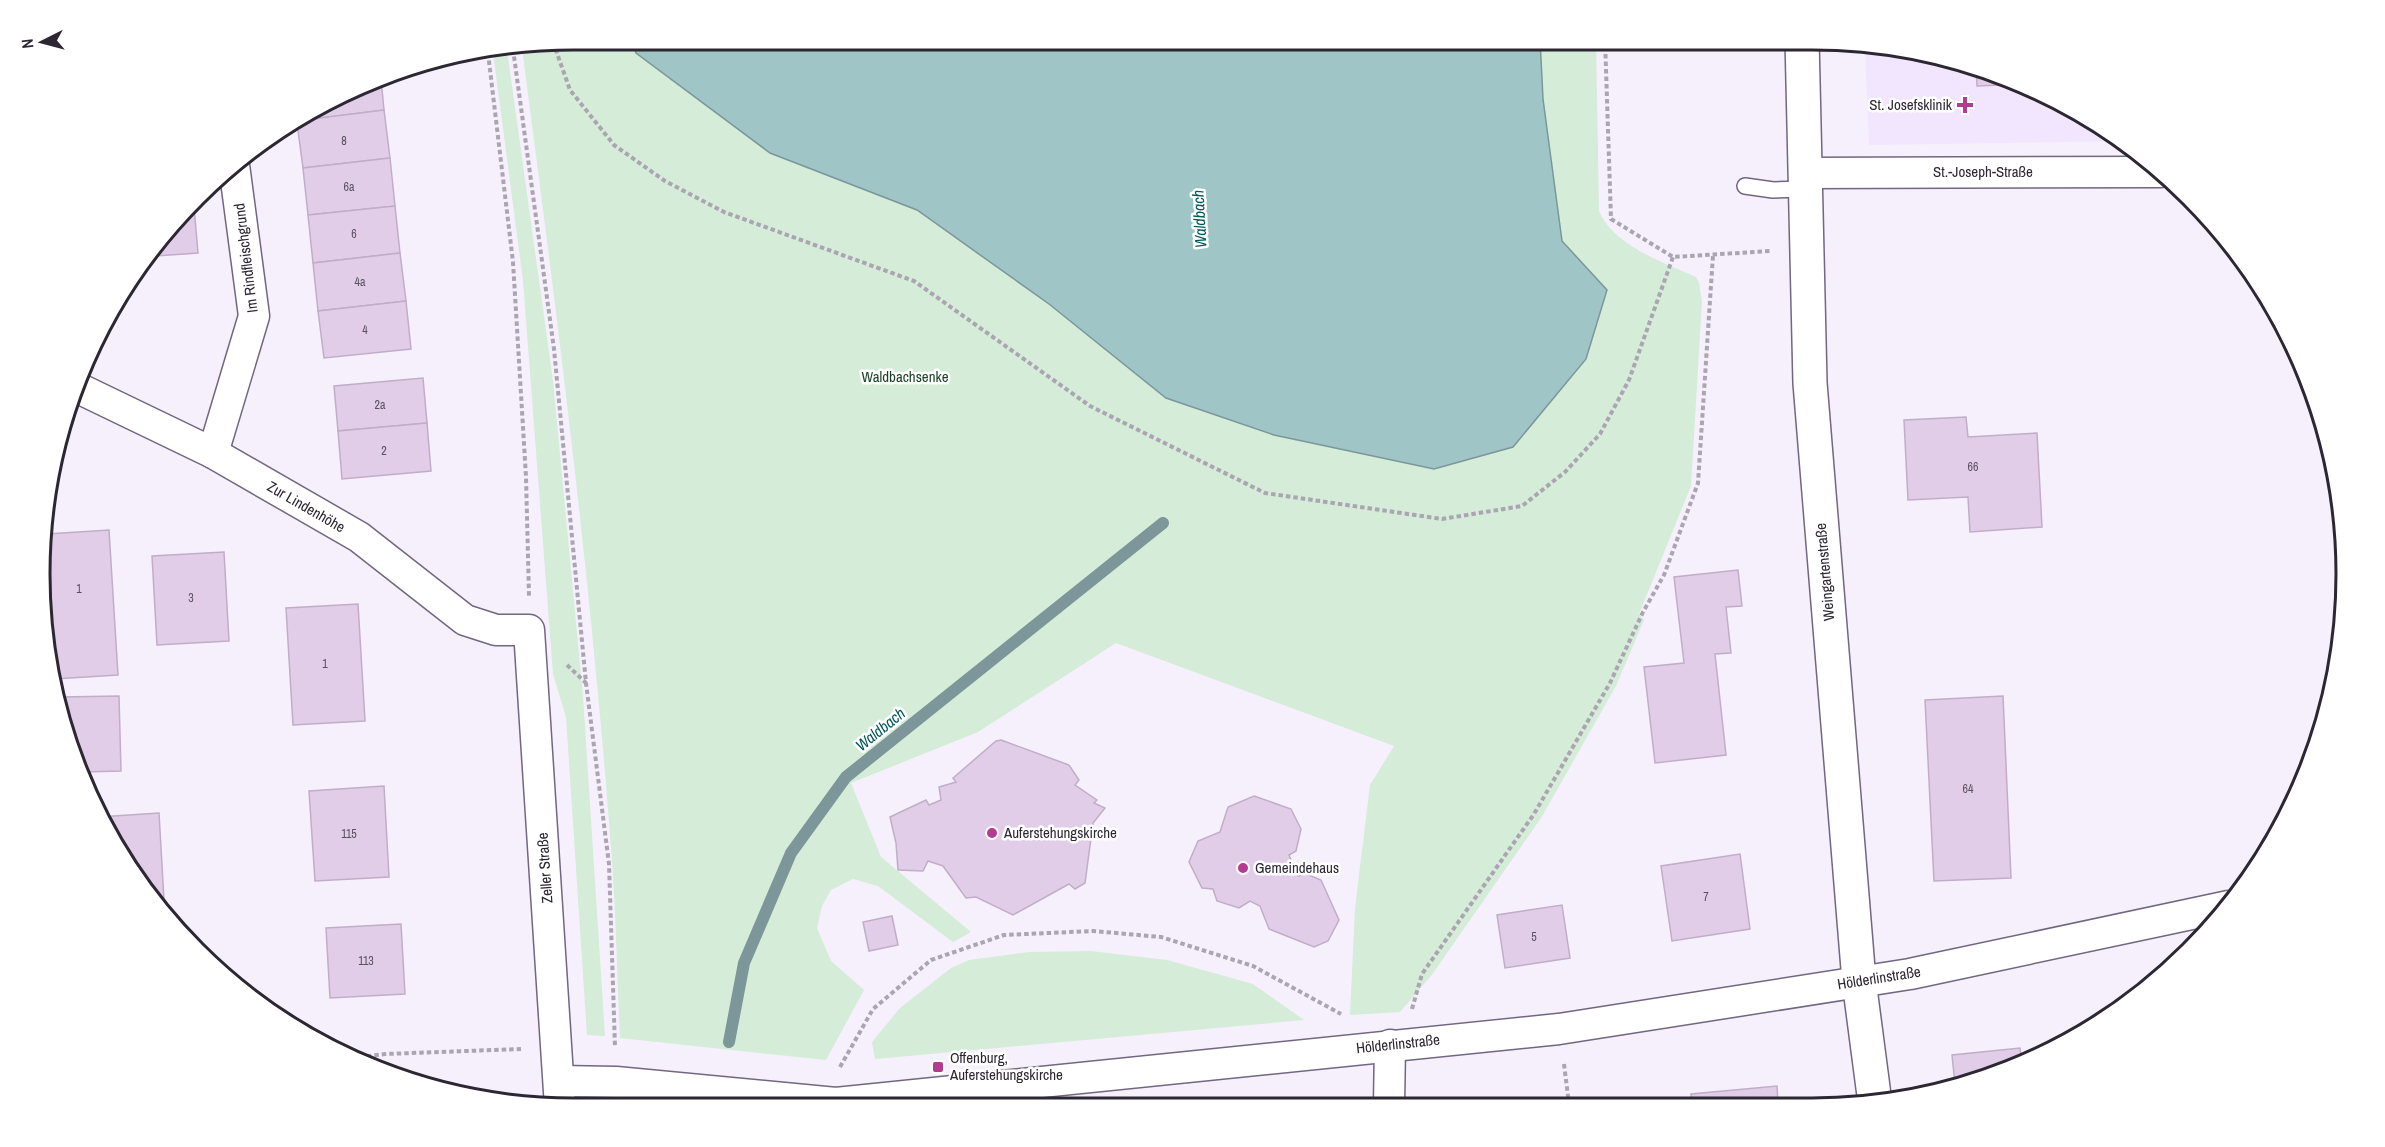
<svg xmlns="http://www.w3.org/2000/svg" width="2385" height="1147" font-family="'Archivo Narrow',sans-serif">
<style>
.built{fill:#f1e6fd}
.green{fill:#d4ecd8}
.water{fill:#9fc5c6;stroke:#7c969a;stroke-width:1.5}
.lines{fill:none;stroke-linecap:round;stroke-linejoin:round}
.stream{stroke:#7c969a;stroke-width:12}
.building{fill:#e1cde8;stroke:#c1adc8;stroke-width:1.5}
.service-casing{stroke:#726680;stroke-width:18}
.minor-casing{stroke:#726680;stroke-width:33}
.tertiary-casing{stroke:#726680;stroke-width:36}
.path{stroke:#aaa5b1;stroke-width:4;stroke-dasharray:4.5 3;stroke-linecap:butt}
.service{stroke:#fff;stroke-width:15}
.minor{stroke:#fff;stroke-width:30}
.tertiary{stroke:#fff;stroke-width:33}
.poi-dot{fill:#b43b90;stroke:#fff;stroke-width:2}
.labels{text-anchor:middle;stroke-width:5;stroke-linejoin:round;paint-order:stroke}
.number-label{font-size:12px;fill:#595060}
.poi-label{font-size:15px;fill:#2c2732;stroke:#fff;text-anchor:start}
.street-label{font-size:15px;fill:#2c2732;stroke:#fff}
.park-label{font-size:15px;fill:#143f20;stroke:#fff}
.water-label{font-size:16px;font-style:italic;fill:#005758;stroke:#fff}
.rim{fill:none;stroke:#2c2732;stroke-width:3}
</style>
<rect width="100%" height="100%" fill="#f5f0fc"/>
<polygon class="built" points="1865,44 1916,49 2016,80 2109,129 2123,141 1869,145"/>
<g class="green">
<path d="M 574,39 L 1596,39 L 1599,211 C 1613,245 1664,263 1696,277 L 1699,283 L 1702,301 L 1691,486 L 1639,614 L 1644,620 L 1616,686 L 1541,818 L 1431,976 L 1400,1012 L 1350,1015 L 1355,908 L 1370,785 L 1394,746 L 1116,643 L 978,732 L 851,783 L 881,857 L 971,932 L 953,942 L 878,886 L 853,879 L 831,890 L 822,906 L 817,928 L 831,961 L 864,990 L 826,1060 L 620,1038 C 617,975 616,911 611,848 C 591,580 557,314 522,48 Z"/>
<polygon points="507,50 553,381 583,696 605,1036 587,1035 566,717 553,674 523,281 493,52"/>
<polygon points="1091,951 1167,960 1253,984 1304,1020 875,1059 872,1042 900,1008 951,968 969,960 1030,952"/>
</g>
<polygon class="water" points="632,39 1540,39 1543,99 1562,241 1607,290 1586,359 1513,447 1434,469 1274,435 1166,398 1049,304 917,210 770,153 636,53"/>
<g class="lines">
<polyline class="stream" points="729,1042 744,963 791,853 846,777 1163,523"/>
</g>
<g class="building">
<polygon points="1976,67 2016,80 2024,84 1977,86"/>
<polygon points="381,79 384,110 304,120"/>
<polygon points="384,110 390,158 303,168 297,123 304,120"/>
<polygon points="390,158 395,206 308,215 303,168"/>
<polygon points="395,206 400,253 313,263 308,215"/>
<polygon points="194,207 198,253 156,256 156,248"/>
<polygon points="400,253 406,301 318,311 313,263"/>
<polygon points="406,301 411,349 324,358 318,311"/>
<polygon points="423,378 427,423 338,431 334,386"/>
<polygon points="1966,417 1968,437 2037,433 2042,527 1970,532 1968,497 1908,500 1904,420"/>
<polygon points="427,423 431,471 342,479 338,431"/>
<polygon points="109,530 118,675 54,679 44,644 47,534"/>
<polygon points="224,552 229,641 157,645 152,556"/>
<polygon points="1738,570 1742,606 1726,607 1731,653 1715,654 1726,755 1655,763 1644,667 1684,663 1674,577"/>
<polygon points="358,604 365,721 293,725 286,608"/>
<polygon points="119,696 121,771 83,772 60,697"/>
<polygon points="2003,696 2011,878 1934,881 1925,700"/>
<polygon points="1001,740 1069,765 1079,780 1075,785 1097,800 1094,803 1105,808 1093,823 1085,883 1075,889 1069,884 1013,915 976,897 966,898 943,866 928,861 923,871 898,870 896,843 890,817 926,800 929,805 941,800 939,787 956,782 953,778 996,741"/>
<polygon points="384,786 389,877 315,881 309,791"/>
<polygon points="1254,796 1291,809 1301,829 1296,851 1289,855 1298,876 1306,874 1321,880 1339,920 1328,941 1314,947 1269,929 1260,906 1250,901 1239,908 1217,901 1213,889 1202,888 1189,862 1198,841 1220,832 1228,807"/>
<polygon points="159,813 164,900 159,900 99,817"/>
<polygon points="1740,854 1750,929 1672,941 1661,866"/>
<polygon points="1562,905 1570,958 1505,968 1497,915"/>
<polygon points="892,916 898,945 869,951 863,922"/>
<polygon points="401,924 405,994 330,998 326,928"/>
<polygon points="2020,1048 2022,1064 2016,1067 1955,1084 1952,1055"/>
<polygon points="1777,1086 1778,1104 1692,1104 1691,1094"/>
</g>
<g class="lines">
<g class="service-casing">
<polyline id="service" points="1745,186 1773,190 1806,189"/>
</g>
<g class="minor-casing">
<g id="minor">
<polyline points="1805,173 2160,172"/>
<polyline points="74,386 213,453 359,537 465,620 496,630 529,630 560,1107"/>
<polyline points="213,453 254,316 234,165"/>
<polyline points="559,1081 616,1082 836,1103 1559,1029 1910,974 2229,906"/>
<polyline points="1389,1105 1390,1045"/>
</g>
</g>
<g class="tertiary-casing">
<polyline id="tertiary" points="1802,39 1810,383 1859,981 1875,1103"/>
</g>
<g class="path">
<polyline points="1605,39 1611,219 1673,257 1770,251"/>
<polyline points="553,42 570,90 614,145 665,181 724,212 914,281 1090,406 1265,493 1442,519 1522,506 1565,472 1600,434 1629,380 1673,257"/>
<polyline points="513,49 554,349 586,683 609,864 615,1047"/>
<polyline points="488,53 513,262 526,477 529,596"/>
<polyline points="567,665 586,683"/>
<polyline points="1412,1009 1422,974 1534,814 1610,683 1643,612 1664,575 1698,483 1713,255"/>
<polyline points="352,1058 385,1054 521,1049"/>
<polyline points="1564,1064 1569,1104"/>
<polyline points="840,1067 873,1009 931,960 1004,935 1093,931 1161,937 1253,966 1341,1014"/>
</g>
<use href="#service" class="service"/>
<use href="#minor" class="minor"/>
<use href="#tertiary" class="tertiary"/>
</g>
<g class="poi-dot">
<path d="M1962 96h6v6h6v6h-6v6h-6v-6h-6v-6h6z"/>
<circle cx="992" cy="833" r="6"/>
<circle cx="1243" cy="868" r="6"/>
<rect x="932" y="1061" width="12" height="12" rx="3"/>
</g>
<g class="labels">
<g class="number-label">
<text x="344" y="145">8</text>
<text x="349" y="191">6a</text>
<text x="354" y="238">6</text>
<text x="360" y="286">4a</text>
<text x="365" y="334">4</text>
<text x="380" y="409">2a</text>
<text x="384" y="455">2</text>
<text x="1973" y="471">66</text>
<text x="79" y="593">1</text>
<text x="191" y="602">3</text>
<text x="325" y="668">1</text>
<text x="1968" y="793">64</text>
<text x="349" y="838">115</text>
<text x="1706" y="901">7</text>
<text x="1534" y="941">5</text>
<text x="366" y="965">113</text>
</g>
<g class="poi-label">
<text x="1952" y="110" text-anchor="end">St. Josefsklinik</text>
<text x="1004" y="838">Auferstehungskirche</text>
<text x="1255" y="873">Gemeindehaus</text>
<text x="950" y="1063">Offenburg,<tspan x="950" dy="17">Auferstehungskirche</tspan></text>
</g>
<g class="street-label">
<text x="1983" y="177">St.-Joseph-Straße</text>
<text transform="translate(246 258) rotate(-97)" y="5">Im Rindfleischgrund</text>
<text transform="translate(306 507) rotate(30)" y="5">Zur Lindenhöhe</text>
<text transform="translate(1825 572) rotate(-95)" y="5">Weingartenstraße</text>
<text transform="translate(545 868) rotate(-94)" y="5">Zeller Straße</text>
<text transform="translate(1879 978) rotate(-9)" y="5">Hölderlinstraße</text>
<text transform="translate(1398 1044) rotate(-6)" y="5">Hölderlinstraße</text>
</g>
<g class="park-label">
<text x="905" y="382">Waldbachsenke</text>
</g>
<g class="water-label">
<text transform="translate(1199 219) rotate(-93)" y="6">Waldbach</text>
<text transform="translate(880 729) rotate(-39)" y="6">Waldbach</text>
</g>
</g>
<path d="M0 0H2385V1147H0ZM574 50H1812A524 524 0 0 1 2336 574V574A524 524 0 0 1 1812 1098H574A524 524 0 0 1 50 574V574A524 524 0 0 1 574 50Z" fill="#fff" fill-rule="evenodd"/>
<path class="rim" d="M574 50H1812A524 524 0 0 1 2336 574V574A524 524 0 0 1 1812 1098H574A524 524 0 0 1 50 574V574A524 524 0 0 1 574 50Z"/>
<g transform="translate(42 42) rotate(264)" stroke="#ffffff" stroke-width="4.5" paint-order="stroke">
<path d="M0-4.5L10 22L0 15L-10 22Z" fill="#2c2732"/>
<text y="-9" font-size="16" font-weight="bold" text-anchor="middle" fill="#2c2732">N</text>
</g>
</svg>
